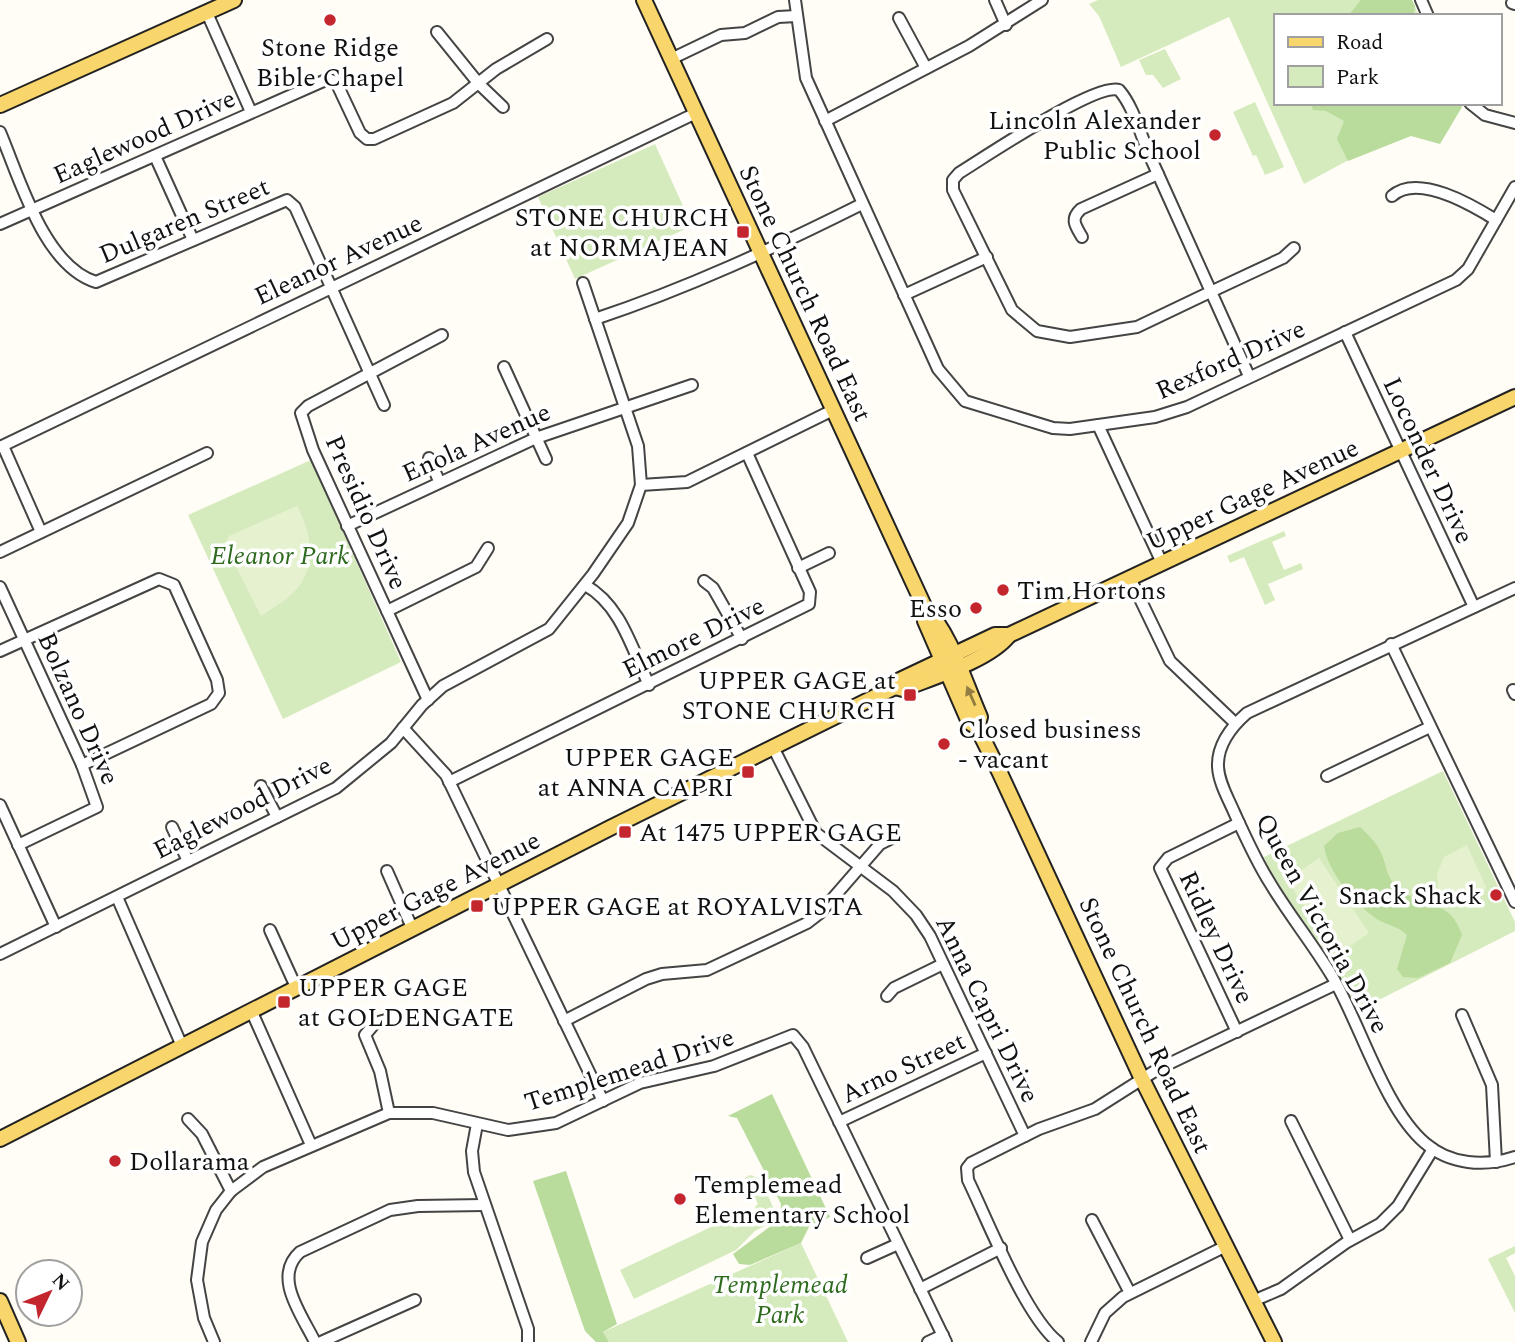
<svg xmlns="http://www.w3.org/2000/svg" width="1515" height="1342" font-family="Spectral,serif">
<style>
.green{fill:#d5ebbd}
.forest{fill:#b9dc9c}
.pitch{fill:#e6f2cf}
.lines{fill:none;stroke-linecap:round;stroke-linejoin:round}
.minor-casing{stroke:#444;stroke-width:14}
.major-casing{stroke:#222;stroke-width:18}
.minor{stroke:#fff;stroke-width:10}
.major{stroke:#f9d66b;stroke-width:14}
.oneway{fill:#917d42}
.poi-dot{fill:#c4262e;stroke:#fff;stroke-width:2.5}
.labels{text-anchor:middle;stroke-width:7;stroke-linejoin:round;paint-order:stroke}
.poi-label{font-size:26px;fill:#111;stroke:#fff;text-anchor:start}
.street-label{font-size:26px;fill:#111;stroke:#fff}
.park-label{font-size:26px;font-style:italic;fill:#2f6b1f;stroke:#fff}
</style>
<rect width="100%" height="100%" fill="#fffdf5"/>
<g class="green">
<polygon points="1098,0 1412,0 1419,16 1275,16 1275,103 1460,103 1462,107 1384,141 1304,184 1229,17 1121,67 1099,16 1089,4"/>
<polygon points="1165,49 1181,79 1163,88 1153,75 1146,75 1139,60"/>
<polygon points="1255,102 1284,167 1265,175 1256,155 1253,156 1233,112"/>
<polygon points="655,144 692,226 575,279 538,197"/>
<polygon points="311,460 401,662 283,719 188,515"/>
<polygon points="1284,531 1286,536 1272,542 1284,570 1301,563 1303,569 1268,584 1275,600 1265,605 1244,557 1230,563 1227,556"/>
<polygon points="1443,771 1515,922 1515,931 1359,1010 1331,960 1271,875 1264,857"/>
<polygon points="750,1175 761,1179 778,1219 755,1231 736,1250 634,1299 620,1270 730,1218 735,1228 759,1217 755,1207 758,1204 745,1178"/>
<polygon points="801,1243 848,1342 609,1342 603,1332"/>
<polygon points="1515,1246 1515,1253 1506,1258 1515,1276 1515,1313 1488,1259"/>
</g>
<g class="forest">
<polygon points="1361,0 1412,0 1415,6 1413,16 1348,16"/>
<polygon points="1460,103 1462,107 1440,144 1411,136 1348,161 1337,139 1344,121 1326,111 1313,110 1311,104"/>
<path d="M 1360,827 C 1366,833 1374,840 1378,847 C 1388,863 1384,877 1400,890 C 1425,909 1450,898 1462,935 L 1450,963 L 1418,978 L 1403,977 L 1397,969 L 1407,935 C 1397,925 1384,925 1374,917 C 1353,901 1328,872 1324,846 L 1338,833 Z"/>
<polygon points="772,1094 830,1217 809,1227 801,1243 750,1265 739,1264 733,1254 780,1219 781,1204 737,1118 728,1116"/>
<polygon points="566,1171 617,1324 603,1332 609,1342 596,1342 585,1331 533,1181"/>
</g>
<g class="pitch">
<path d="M 297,506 C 312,533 318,569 293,593 C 284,602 271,609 261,616 L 225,545 L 229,536 Z"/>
<polygon points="1467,845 1486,887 1484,892 1438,891 1437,874 1444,857"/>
<polygon points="1319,858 1369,933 1337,955 1287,880"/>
</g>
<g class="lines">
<g class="minor-casing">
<g id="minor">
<polyline points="795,0 806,78 938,369 965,401 1053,428 1070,429 1155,417 1187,407 1456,280 1468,269 1515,187"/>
<polyline points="995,0 1006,25"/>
<polyline points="1421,0 1428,16"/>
<polyline points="1512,3 1515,4"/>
<polyline points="207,13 251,112"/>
<polyline points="899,18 926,68"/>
<polyline points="437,32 479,84 503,107"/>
<polyline points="671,59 721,35 745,33 778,17 797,16"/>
<polyline points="1470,103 1485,115 1515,123"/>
<polyline points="825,121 969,46 1042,0"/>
<path d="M 0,132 C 20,179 44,266 96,282 L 287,200 L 295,207 L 384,405"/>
<polyline points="155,156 193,240"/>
<path d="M 1392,196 C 1418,173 1472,205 1496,220"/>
<polyline points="0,224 328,79 336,82 360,133 367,139 374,139 453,103 496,69 547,39"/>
<path d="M 1082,237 C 1075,225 1070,219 1081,209 L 1158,174"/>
<polyline points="904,295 987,257"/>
<path d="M 595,319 C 688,288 774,248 862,204"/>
<polyline points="1345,332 1474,607"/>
<polyline points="504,367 546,459"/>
<path d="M 1249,376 C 1217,305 1185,234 1153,163 C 1142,141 1135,108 1119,90 C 1096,82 985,157 959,173 L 953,180 L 953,190 L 1012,310 L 1037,331 L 1070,337 L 1137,327 L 1204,295 L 1221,287 L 1283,258 L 1294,248"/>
<polyline points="1098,425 1162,563"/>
<polyline points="3,446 41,532"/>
<polyline points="0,447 696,113"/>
<polyline points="429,458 439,481"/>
<polyline points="641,485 687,482 833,410"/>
<polyline points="347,526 536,438 692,385"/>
<polyline points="0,552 207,453"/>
<polyline points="798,568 829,553"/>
<polyline points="1130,578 1170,661 1235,723"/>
<polyline points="704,581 713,588 742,639"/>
<path d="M 585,585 C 621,605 632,649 649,685"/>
<polyline points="0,587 82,765 97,807 18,845"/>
<path d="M 1515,588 L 1247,713 C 1231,727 1217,745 1218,767 C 1219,783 1228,798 1234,812 C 1245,836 1256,861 1270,883 C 1289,915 1313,944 1332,976 C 1360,1023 1384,1108 1425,1143 C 1450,1165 1485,1167 1515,1157"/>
<polyline points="387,611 476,567 488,548"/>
<polyline points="1391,644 1515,902"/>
<polyline points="0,651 159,579 174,585 217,680 219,693 211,704 82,765"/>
<polyline points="1513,690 1515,694"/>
<polyline points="428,700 313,450 301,413 308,406 442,335"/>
<polyline points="403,728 446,775 603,1101"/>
<polyline points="774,749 816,833 893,891 916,915 930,936 1025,1136"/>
<polyline points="1327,776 1430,727"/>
<polyline points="449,782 809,604 810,592 747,453"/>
<polyline points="261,786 277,817"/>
<polyline points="0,805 56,927"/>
<polyline points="172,827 188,861"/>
<polyline points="387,871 413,930"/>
<polyline points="117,897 182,1046"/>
<polyline points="270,930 296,987"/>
<polyline points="0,954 336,788 391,743 422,705 443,686 549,629 593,574 628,523 641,485 638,446 583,283"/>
<polyline points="887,996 894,988 943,964"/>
<polyline points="251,1010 311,1145"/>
<polyline points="1462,1015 1492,1085 1496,1162"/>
<polyline points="564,1021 646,979 662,974 707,970 807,923 820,913 880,844 890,839"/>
<polyline points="1237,1032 1160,868 1168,858 1239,823"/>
<polyline points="389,1113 380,1071 365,1035 375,1023 393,1018"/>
<polyline points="188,1119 202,1134 231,1191"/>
<polyline points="1291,1121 1350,1240"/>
<polyline points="839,1122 986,1053"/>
<polyline points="477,1124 472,1151 474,1172 528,1329 528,1342"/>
<polyline points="1092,1220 1130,1293"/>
<polyline points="867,1258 898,1244"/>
<polyline points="920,1289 1001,1248"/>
<polyline points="1253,1301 1281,1289 1347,1242 1380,1224 1398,1206 1433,1149"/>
<polyline points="214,1342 204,1318 197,1280 202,1242 216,1210 231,1191 263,1167 389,1113 433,1113 508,1130 556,1123 640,1083 714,1066 793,1035 803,1047 946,1342"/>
<path d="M 315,1342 C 302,1315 272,1277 300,1252 L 390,1210 L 418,1206 L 484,1205"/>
<polyline points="321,1342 415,1300"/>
<polyline points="928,1342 943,1335"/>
<path d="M 1058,1342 C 1025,1316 988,1221 968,1180 L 967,1168 L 971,1163 L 1039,1129 L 1095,1109 L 1158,1069 L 1336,984"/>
<polyline points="1091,1342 1105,1313 1123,1297 1226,1246"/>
</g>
</g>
<g class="major-casing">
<g id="major">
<path d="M 644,0 L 924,606 C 951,634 964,681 980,717 L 977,727"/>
<polyline points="0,105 234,0"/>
<polyline points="924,606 925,621 969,722 977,727 999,771 1142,1079 1274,1342"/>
<path d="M 895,687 L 903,689 C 933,677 990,660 1009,635"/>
<polyline points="0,1139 610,828 895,687 900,680 995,635 1009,635 1515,397"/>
<polyline points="0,1301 18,1342"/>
</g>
</g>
<use href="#minor" class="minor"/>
<use href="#major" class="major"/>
</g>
<defs><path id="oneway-solid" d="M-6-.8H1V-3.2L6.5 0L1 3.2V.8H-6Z" transform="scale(1.75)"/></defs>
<use class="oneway" href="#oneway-solid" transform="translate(971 696) rotate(-114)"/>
<g class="poi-dot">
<circle cx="330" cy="20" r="7"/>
<circle cx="1215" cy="135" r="7"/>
<rect x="736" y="225" width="14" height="14" rx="3.5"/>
<circle cx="1003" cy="590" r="7"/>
<circle cx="976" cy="608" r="7"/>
<rect x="903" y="688" width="14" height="14" rx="3.5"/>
<circle cx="944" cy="744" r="7"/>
<rect x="741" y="765" width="14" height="14" rx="3.5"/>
<rect x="618" y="825" width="14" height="14" rx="3.5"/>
<circle cx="1496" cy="895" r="7"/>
<rect x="470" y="899" width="14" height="14" rx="3.5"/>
<rect x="277" y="995" width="14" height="14" rx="3.5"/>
<circle cx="115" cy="1161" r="7"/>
<circle cx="680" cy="1199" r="7"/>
</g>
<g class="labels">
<g class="poi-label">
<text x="330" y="56" text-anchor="middle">Stone Ridge<tspan x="330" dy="30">Bible Chapel</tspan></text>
<text x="1201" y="129" text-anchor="end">Lincoln Alexander<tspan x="1201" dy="30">Public School</tspan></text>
<text x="729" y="226" text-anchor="end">STONE CHURCH<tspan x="729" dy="30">at NORMAJEAN</tspan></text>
<text x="1017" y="599">Tim Hortons</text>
<text x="962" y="617" text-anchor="end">Esso</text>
<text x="896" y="689" text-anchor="end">UPPER GAGE at<tspan x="896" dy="30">STONE CHURCH</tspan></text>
<text x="958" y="738">Closed business<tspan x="958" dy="30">- vacant</tspan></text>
<text x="734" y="766" text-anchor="end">UPPER GAGE<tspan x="734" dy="30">at ANNA CAPRI</tspan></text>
<text x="639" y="841">At 1475 UPPER GAGE</text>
<text x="1482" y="904" text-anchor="end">Snack Shack</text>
<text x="491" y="915">UPPER GAGE at ROYALVISTA</text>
<text x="298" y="996">UPPER GAGE<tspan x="298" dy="30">at GOLDENGATE</tspan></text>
<text x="129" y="1170">Dollarama</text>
<text x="694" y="1193">Templemead<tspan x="694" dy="30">Elementary School</tspan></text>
</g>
<g class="street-label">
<text transform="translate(144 136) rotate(-24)" y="9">Eaglewood Drive</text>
<text transform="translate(184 220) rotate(-23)" y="9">Dulgaren Street</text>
<text transform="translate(338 259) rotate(-25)" y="9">Eleanor Avenue</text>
<text transform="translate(806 293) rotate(65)" y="9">Stone Church Road East</text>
<text transform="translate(1230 359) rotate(-24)" y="9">Rexford Drive</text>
<text transform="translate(476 442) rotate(-24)" y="9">Enola Avenue</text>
<text transform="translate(1429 460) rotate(65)" y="9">Loconder Drive</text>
<text transform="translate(1252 494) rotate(-25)" y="9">Upper Gage Avenue</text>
<text transform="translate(367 512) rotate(66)" y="9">Presidio Drive</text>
<text transform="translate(693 637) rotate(-26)" y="9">Elmore Drive</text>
<text transform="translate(79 708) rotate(66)" y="9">Bolzano Drive</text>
<text transform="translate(242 807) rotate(-27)" y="9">Eaglewood Drive</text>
<text transform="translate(435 890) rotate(-27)" y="9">Upper Gage Avenue</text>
<text transform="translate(1323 923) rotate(61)" y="9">Queen Victoria Drive</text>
<text transform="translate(1217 937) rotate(65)" y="9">Ridley Drive</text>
<text transform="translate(988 1009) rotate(64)" y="9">Anna Capri Drive</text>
<text transform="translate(1146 1025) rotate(65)" y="9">Stone Church Road East</text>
<text transform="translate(903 1067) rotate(-25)" y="9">Arno Street</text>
<text transform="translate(629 1069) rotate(-18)" y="9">Templemead Drive</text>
</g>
<g class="park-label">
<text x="280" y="564">Eleanor Park</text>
<text x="780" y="1293">Templemead<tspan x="780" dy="30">Park</tspan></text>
</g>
</g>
<rect x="1274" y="14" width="228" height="91" fill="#ffffff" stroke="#a0a0a0" stroke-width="2"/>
<rect x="1288" y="37" width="35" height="10" fill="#f9d66b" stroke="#a0a0a0" stroke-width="2"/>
<text x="1336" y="49" font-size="21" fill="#111111">Road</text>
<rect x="1288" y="66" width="35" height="21" fill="#d5ebbd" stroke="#a0a0a0" stroke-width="2"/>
<text x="1336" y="84" font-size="21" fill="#111111">Park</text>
<g transform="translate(49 1293) rotate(47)"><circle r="33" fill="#ffffff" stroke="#a0a0a0" stroke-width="2"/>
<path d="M0-5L12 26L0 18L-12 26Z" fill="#c4262e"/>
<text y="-10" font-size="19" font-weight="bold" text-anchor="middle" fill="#111111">N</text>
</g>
</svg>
